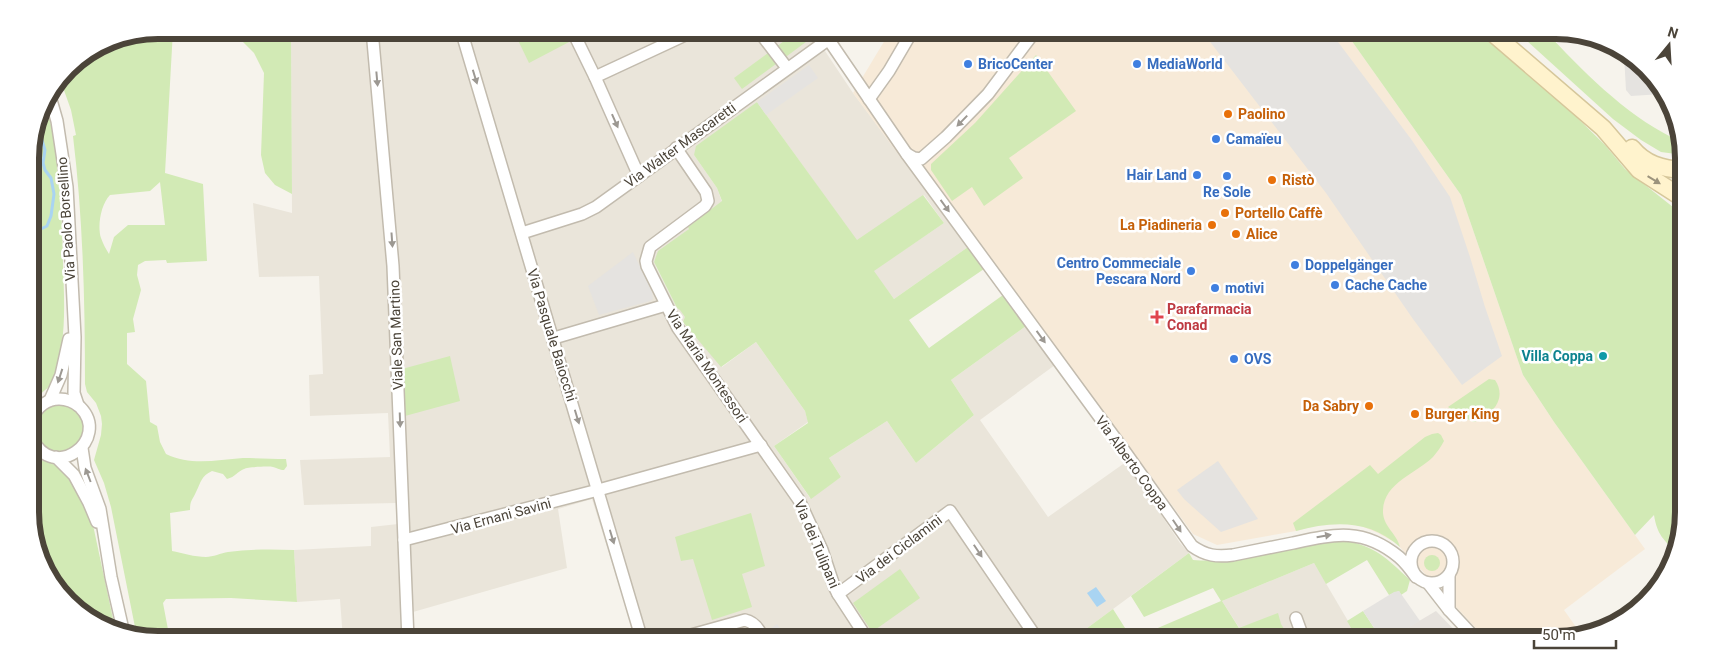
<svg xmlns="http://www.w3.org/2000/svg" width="1714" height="670" font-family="Roboto,sans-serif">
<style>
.residential{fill:#eae5da}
.commercial{fill:#f7ead8}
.industrial{fill:#e6e2dd}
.green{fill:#d2eab5;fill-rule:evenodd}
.parking{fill:#e5e3e0}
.water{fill:#a9d4f2}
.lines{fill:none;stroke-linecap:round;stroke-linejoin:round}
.stream{stroke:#a9d4f2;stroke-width:3}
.minor-casing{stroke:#c2bbae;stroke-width:14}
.secondary-casing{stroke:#d6c79b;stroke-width:19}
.minor{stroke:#fff;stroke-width:11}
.secondary{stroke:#fff3cd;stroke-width:16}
.oneway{fill:#9c9892}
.oneway2{fill:#9c937c}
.shop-dot{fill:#3f7fe0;stroke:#fff;stroke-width:2}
.food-dot{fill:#e8710a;stroke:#fff;stroke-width:2}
.health-dot{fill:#e0444e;stroke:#fff;stroke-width:2}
.culture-dot{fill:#0f9aa8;stroke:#fff;stroke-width:2}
.labels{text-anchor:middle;stroke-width:5;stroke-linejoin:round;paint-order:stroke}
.shop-label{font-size:14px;font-weight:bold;fill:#366cbe;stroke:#fff;text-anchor:start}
.food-label{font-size:14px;font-weight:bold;fill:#c56008;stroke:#fff;text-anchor:start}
.street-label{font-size:14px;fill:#4b4439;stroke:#fff}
.health-label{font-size:14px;font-weight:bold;fill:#be3a42;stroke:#fff;text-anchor:start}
.culture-label{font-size:14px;font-weight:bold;fill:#0d838f;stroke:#fff;text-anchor:end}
.rim{fill:none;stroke:#4b4439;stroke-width:6}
</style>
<rect width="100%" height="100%" fill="#f6f3ec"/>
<g class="residential">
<polygon points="291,30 811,30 853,93 968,247 894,299 873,271 944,223 924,195 857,241 757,102 694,155 717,188 722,202 689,226 689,229 654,261 656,267 677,308 680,309 722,367 756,342 805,411 808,422 774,446 810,498 841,477 829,458 887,421 916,463 974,415 951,380 1026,326 1055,365 980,420 1048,517 1126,462 1180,543 1189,553 1071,640 636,640 592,499 558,509 567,568 413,612 414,640 343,640 340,599 297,602 294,550 371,546 371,527 398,524 396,503 304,505 300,460 390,457 388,413 310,416 309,375 323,374 319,276 259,277 253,203 292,213"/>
<polygon points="1314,563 1358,638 1353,640 1247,640 1222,601"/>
</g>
<polygon class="commercial" points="891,30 1344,30 1461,195 1523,375 1554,422 1645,549 1564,610 1581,634 1565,640 1487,640 1396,543 1378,533 1361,526 1340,523 1318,525 1296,531 1217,545 1193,534 1139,460 1126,462 853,93"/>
<polygon class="industrial" points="1436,611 1464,640 1387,640"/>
<g class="green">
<path d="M 157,30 L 173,30 L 165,173 L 203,184 L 207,261 L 167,263 L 166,260 L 145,261 L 138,265 L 137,275 L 141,290 L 133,319 L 135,332 L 127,333 L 127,364 L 146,381 L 150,422 L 157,426 L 160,442 L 166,454 C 191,466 216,460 243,458 C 258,458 272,459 286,459 L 287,466 L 284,470 C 279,470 278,468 273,467 C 269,466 248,467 244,469 C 238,471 235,477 227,479 L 223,474 L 212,471 C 201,476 201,482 196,492 C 192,501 190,500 190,510 L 170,513 L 172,551 C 182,553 195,557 206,557 C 213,557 221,553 228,552 C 250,549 272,549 294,550 L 297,602 L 231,598 L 166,599 L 163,603 L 170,640 L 157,640 L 137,637 L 111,507 L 104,483 L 94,460 L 101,435 L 102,424 L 101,416 L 96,403 L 87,392 L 85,384 C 85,301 83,218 73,136 L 76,135 L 71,110 L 60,79 L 73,62 L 109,40 ZM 160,182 L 165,225 L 128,225 L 114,237 L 109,254 C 106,249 103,244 101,238 C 97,226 101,204 110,195 L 150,191 Z"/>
<polygon points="231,30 291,30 292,194 275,185 265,173 261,155 264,73 254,53"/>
<polygon points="519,30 566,30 571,41 529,63 514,32"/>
<polygon points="799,30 816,30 818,33 787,56 783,55 776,47"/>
<path d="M 1344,30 L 1480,30 L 1559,100 L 1605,145 L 1625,169 L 1683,215 L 1684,502 L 1677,513 L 1683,517 L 1677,553 C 1664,540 1657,535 1654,515 L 1635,535 L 1554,422 L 1523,375 L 1461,195 Z"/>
<path d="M 1515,30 L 1544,30 C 1582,70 1623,113 1673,138 L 1678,151 L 1676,154 L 1661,152 L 1641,140 L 1613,119 Z"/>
<polygon points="768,53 776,64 742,89 734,78"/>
<polygon points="1036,55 1076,111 1009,158 1023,178 984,206 972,187 952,201 931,170 931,164 975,123"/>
<path d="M 45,99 C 59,152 62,207 63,262 C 64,302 68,345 51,383 C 47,391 38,394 32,401 L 30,149 Z"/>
<polygon points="757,102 857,240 923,195 944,223 874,271 894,299 968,247 984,269 909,320 929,348 1003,295 1026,326 951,380 974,415 916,463 887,421 829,458 841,477 811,499 774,446 808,423 805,411 756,342 721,367 683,322 685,317 680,310 677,308 654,262 658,251 689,229 688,227 722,201 717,188 694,155 696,146"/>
<polygon points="450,356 460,401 405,416 402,369"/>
<path d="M 1489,379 L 1495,380 C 1508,399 1491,416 1474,422 L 1461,416 L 1448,407 Z"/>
<circle cx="60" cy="428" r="24"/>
<path d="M 1438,433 L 1441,435 L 1444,441 C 1441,447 1437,452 1433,457 C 1416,474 1382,483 1383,513 C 1384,527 1397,534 1400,547 C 1369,519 1333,521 1296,531 L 1293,523 L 1370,465 L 1378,474 L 1425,437 L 1432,434 Z"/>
<path d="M 32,458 C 58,464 62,466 75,489 L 77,488 L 93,525 L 116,633 L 61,596 L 32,537 Z"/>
<polygon points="751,513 765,566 742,574 752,607 712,620 693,559 681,561 675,537"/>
<path d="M 1343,540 C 1377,547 1385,557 1410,580 L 1407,591 L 1401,595 L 1399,591 L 1389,595 L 1367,560 L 1326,584 L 1314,563 L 1222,601 L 1239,628 L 1278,613 L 1281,624 L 1291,640 L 1071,640 L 1113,609 L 1132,639 L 1221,601 L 1213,588 L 1144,617 L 1131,596 L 1189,553 L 1193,560 C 1244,564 1292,546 1343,540 Z"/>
<circle cx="1432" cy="563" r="8"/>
<polygon points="900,569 920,598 872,632 853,603"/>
<polygon points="1363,611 1382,640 1353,640 1357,638 1347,621"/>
</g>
<g class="parking">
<polygon points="1201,30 1329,30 1411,139 1450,197 1470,257 1485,307 1502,356 1462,385 1413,319 1326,193"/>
<polygon points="1624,55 1653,74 1662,94 1631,96 1626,90"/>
<polygon points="809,65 818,78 766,115 757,102"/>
<polygon points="633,252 652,292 653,299 650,301 599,315 588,286"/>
<polygon points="1218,461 1258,519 1221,532 1184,499 1177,490"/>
<polygon points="1399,591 1420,621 1387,640 1382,640 1363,611 1394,592"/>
<polygon points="777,624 788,640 776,640 769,630"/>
</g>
<polygon class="water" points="1096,587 1106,601 1097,607 1087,593"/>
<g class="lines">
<polyline class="stream" points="31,234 47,226 51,216 54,194 51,178 45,170 43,163 45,150 37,124"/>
<g class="minor-casing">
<g id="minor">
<polyline points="372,30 393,266 408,640"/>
<polyline points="461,30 642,640"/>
<polyline points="572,30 595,77 639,176"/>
<polyline points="758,30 787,68"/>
<path d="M 822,30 L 906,153 L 1123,449 L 1192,546 C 1206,556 1217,557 1233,555 C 1253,551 1273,547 1293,543 C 1334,534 1363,527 1399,557 C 1405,562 1411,570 1416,577"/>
<polyline points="595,77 696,30"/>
<polyline points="49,93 57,121 67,187 75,337 74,393 78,405"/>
<polyline points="869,99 889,71 913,30"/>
<polyline points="1674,120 1677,135 1683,147"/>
<polyline points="676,148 706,192 708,201 705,206 650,247 646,261 647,266 678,328 799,500 822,550 834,586 838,594"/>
<polyline points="907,154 914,158 921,159 946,137 988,94 1036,30"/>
<polyline points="522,233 582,214 596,207 829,39"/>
<polyline points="554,338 666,305"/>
<polyline points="50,400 61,375 69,339"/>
<path d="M 32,418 C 37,408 46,399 59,399 C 67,399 74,402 80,407 C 112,439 53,484 32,438"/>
<polyline points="82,448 85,468 100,509 111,577 124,634"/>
<polyline points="56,457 74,475 89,503 97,522"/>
<polyline points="404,540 602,489 761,445"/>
<circle cx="1432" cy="562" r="21"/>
<polyline points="1428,583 1449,610 1477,640"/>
<polyline points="1449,610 1449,575"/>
<polyline points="1296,618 1304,640"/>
<path d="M 673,640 L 745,620 C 755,622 760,630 764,640"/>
<polyline points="868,640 838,594 950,511 1038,640"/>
</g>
</g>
<g class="secondary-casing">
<g id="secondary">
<polyline points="1489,30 1603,128 1639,170 1681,197"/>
<path d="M 1632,148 C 1645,164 1662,169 1683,170"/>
</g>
</g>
<use href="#minor" class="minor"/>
<use href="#secondary" class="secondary"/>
</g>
<defs><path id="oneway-solid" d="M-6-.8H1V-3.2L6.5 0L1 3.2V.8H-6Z" transform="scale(1.25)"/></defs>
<g class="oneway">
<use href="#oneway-solid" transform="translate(475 77) rotate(73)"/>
<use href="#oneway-solid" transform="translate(377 79) rotate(85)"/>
<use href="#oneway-solid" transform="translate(615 121) rotate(66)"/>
<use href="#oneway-solid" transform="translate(962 121) rotate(134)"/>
<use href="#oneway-solid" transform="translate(945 206) rotate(54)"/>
<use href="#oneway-solid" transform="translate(392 240) rotate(86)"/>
<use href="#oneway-solid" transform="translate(1041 337) rotate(54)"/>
<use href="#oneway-solid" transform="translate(60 376) rotate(108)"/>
<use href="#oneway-solid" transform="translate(577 417) rotate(73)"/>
<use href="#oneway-solid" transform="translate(400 420) rotate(88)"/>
<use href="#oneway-solid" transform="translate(88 475) rotate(-111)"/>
<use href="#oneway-solid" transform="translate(1177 526) rotate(56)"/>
<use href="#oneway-solid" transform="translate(1324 536) rotate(-10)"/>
<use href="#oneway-solid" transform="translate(612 537) rotate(73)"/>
<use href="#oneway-solid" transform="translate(978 551) rotate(56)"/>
</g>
<use class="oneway2" href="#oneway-solid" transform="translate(1654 180) rotate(31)"/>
<g class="shop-dot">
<circle cx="968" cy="64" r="5"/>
<circle cx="1137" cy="64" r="5"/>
<circle cx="1216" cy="139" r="5"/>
<circle cx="1197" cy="175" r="5"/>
<circle cx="1227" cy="176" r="5"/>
<circle cx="1295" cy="265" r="5"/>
<circle cx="1191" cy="271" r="5"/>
<circle cx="1335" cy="285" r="5"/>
<circle cx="1215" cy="288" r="5"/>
<circle cx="1234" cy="359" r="5"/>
</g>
<g class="food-dot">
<circle cx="1228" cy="114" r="5"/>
<circle cx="1272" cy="180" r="5"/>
<circle cx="1225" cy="213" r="5"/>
<circle cx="1212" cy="225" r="5"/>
<circle cx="1236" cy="234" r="5"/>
<circle cx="1369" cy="406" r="5"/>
<circle cx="1415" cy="414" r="5"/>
</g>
<path class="health-dot" d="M1154.5 309.5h5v5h5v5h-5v5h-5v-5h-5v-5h5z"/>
<circle class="culture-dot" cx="1603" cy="356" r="5"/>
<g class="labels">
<g class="shop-label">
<text x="978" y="69">BricoCenter</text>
<text x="1147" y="69">MediaWorld</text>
<text x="1226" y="144">Camaïeu</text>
<text x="1187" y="180" text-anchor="end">Hair Land</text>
<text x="1227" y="197" text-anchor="middle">Re Sole</text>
<text x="1181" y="268" text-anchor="end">Centro Commeciale<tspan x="1181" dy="16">Pescara Nord</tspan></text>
<text x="1305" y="270">Doppelgänger</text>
<text x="1345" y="290">Cache Cache</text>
<text x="1225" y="293">motivi</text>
<text x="1244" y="364">OVS</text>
</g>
<g class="food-label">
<text x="1238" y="119">Paolino</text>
<text x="1282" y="185">Ristò</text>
<text x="1235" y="218">Portello Caffè</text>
<text x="1202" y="230" text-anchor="end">La Piadineria</text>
<text x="1246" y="239">Alice</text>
<text x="1359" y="411" text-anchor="end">Da Sabry</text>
<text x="1425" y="419">Burger King</text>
</g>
<g class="street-label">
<text transform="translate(680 145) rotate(-36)" y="5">Via Walter Mascaretti</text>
<text transform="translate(66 219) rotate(-94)" y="5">Via Paolo Borsellino</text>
<text transform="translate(396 335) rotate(-92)" y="5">Viale San Martino</text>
<text transform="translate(552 335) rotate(73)" y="5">Via Pasquale Baiocchi</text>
<text transform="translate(707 366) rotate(56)" y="5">Via Maria Montessori</text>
<text transform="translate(1132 463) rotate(54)" y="5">Via Alberto Coppa</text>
<text transform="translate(501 516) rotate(-15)" y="5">Via Ernani Savini</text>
<text transform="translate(817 544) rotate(67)" y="5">Via dei Tulipani</text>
<text transform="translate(899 549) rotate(-37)" y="5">Via dei Ciclamini</text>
</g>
<g class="health-label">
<text x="1167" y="314">Parafarmacia<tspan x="1167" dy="16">Conad</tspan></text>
</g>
<g class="culture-label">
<text x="1593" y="361">Villa Coppa</text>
</g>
</g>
<path d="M0 0H1714V670H0ZM158 39H1556A119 119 0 0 1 1675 158V512A119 119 0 0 1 1556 631H158A119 119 0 0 1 39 512V158A119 119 0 0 1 158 39Z" fill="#fff" fill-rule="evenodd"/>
<path class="rim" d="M158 39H1556A119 119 0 0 1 1675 158V512A119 119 0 0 1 1556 631H158A119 119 0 0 1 39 512V158A119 119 0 0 1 158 39Z"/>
<g transform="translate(1669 45) rotate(18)" stroke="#ffffff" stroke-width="4" paint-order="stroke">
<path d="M0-4L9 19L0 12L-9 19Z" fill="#4b4439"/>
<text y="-8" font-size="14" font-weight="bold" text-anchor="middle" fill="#4b4439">N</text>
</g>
<path d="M1534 640v8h82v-8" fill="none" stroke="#4b4439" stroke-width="2.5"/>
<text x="1542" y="640" font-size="15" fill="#4b4439" stroke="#ffffff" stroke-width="4" paint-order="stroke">50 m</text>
</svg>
